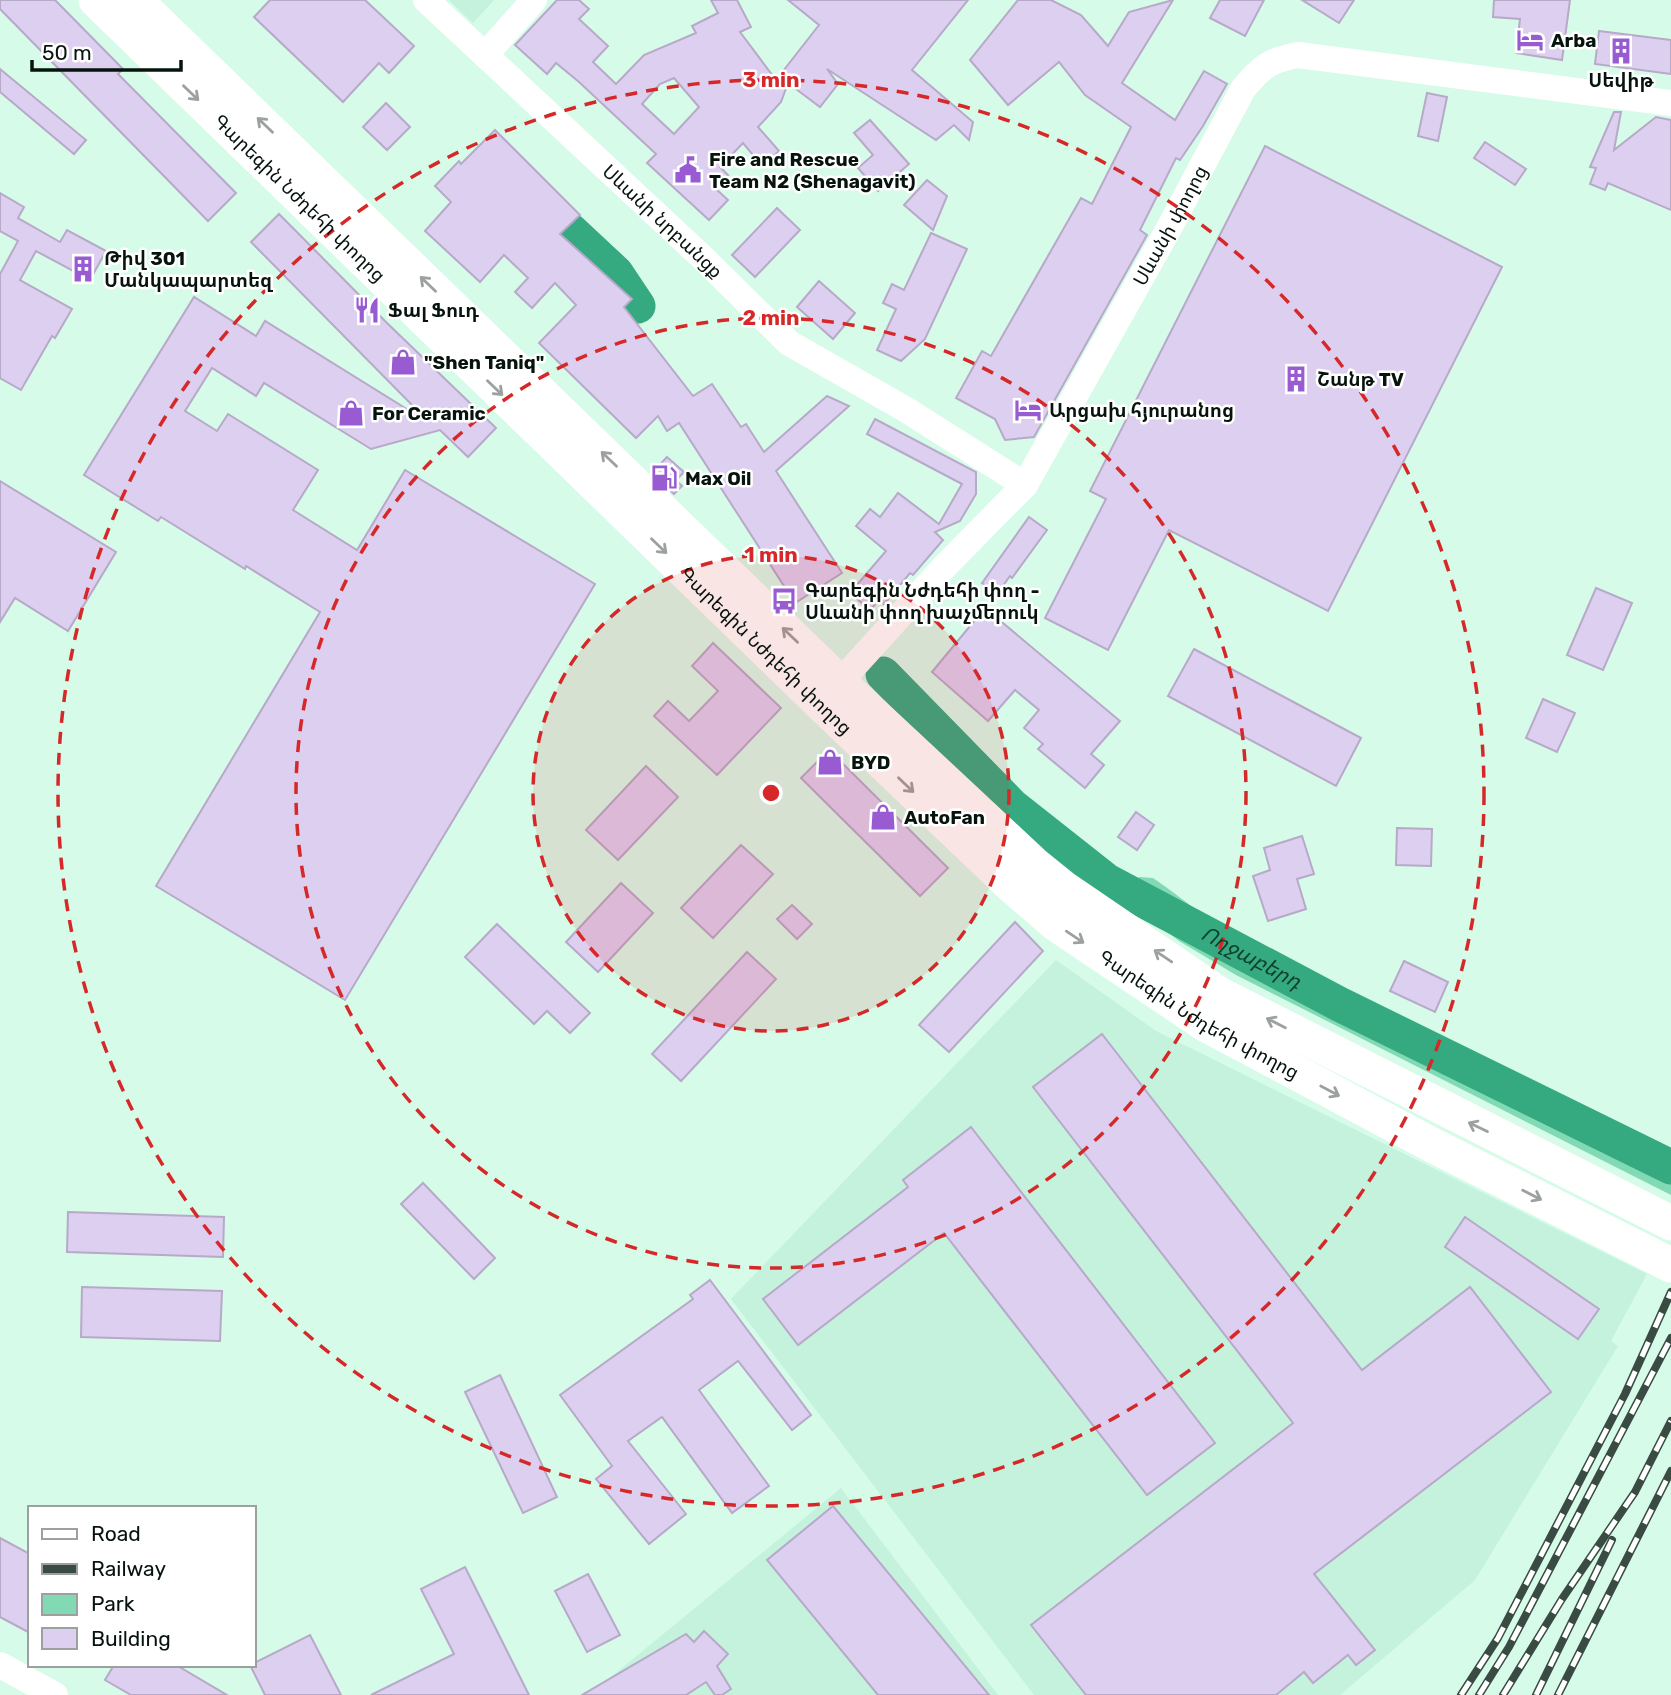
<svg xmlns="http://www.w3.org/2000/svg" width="1671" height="1695" font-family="Rubik,'Noto Sans Armenian',sans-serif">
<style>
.built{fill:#c4f2dc}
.green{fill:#81dab4}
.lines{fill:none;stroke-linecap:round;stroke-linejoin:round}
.river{stroke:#35a980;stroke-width:35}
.building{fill:#ddcfef;stroke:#b7a9c8;stroke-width:2;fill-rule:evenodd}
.minor{stroke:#fff;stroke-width:26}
.major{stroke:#fff;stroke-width:35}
.rail-casing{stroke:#394b43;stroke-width:8}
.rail{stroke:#fff;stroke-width:5;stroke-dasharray:16;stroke-linecap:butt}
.oneway{stroke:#9ca19f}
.ring{fill:none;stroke:#d62828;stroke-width:3.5;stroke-dasharray:12 9}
.labels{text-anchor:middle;stroke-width:5;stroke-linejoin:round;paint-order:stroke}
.poi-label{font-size:19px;font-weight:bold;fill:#07140e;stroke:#fff;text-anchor:start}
.street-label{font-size:19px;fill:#07140e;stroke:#fff}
.water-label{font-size:21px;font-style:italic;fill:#0e3f2d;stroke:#fff}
.centre{fill:#d62828;stroke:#fff;stroke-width:3.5}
.ring-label{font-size:21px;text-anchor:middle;font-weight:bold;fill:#d62828;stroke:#fff;stroke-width:5;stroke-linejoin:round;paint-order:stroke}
</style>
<rect width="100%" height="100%" fill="#d6fbe9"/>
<g class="built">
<polygon points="449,0 494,0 473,23"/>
<polygon points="1056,960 1156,1031 1647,1274 1611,1341 1618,1346 1475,1580 1340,1695 1034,1695 731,1299"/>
<polygon points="841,1488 998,1695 586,1695 594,1691"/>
</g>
<path class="green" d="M 1140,877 L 1153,878 C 1188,901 1217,930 1253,950 C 1263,955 1274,957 1283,961 C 1313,975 1341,990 1367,1009 L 1591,1120 L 1654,1154 L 1671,1168 L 1671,1195 L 1236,975 L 1179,941 L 1115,892 L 1125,883 Z"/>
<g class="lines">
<g class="river">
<polyline points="571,231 616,273 638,306"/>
<path id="s1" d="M 883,674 L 1012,806 L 1107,881 L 1339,1004 L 1671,1167"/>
</g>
</g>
<g class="building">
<polygon points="0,0 55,0 123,69 118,74 236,193 208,221 0,9"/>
<polygon points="270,0 365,0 414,46 389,73 379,63 343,102 254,17"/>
<path d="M 557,0 L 579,0 L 589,9 L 579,19 L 608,46 L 593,62 L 616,84 L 644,55 L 696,33 L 692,26 L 718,13 L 711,0 L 737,0 L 751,27 L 740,32 L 776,80 L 819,25 L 788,0 L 968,0 L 912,70 L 973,122 L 969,140 L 954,125 L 936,140 L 827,69 L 838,84 L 820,107 L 788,83 L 781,102 L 758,127 L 779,151 L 762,166 L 743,143 L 720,167 L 728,175 L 716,189 L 728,200 L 709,220 L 647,163 L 656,154 L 579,82 L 556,63 L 547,74 L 515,45 ZM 674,78 L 699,107 L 674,134 L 642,104 L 660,84 Z"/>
<polygon points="1018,0 1051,0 1081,15 1108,46 1129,12 1173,0 1122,83 1175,120 1204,71 1227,84 1203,126 1180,160 1176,158 1140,230 1147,235 1034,437 1005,440 995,419 956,398 982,351 991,356 1081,198 1092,204 1131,127 1085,95 1059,62 1008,105 970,60"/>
<polygon points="1220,0 1264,0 1245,36 1210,18"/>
<polygon points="1302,0 1354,0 1339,23"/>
<polygon points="1494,0 1570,0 1562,60 1516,53 1520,19 1493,17"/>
<polygon points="1599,31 1671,40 1671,74 1595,64"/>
<polygon points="0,69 86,140 74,154 0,92"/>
<polygon points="1427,93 1447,97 1438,141 1418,136"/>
<polygon points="386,103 410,127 387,150 363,127"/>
<polygon points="1614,112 1621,112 1614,150 1656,117 1671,120 1671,210 1608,183 1605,190 1590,184 1596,168 1590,167"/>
<polygon points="870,120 909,164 878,191 858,168 873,155 854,133"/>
<polygon points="495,130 580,215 560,234 632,299 624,307 693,396 712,384 741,427 746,424 764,452 827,396 849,406 776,471 842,573 795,603 679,423 667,431 658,416 636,438 539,343 576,305 555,283 532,308 515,292 528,278 504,255 480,282 425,231 451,202 435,186 459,161 461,164"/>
<polygon points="1485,142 1526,169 1515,185 1474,158"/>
<polygon points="1265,146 1502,267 1328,611 1169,530 1108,650 1045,618 1106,499 1090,491"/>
<polygon points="927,180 947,196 933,230 904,205"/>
<polygon points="0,193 24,207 18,218 60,242 67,230 106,251 90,280 36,251 20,280 72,309 55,338 52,336 21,390 0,378 0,274 18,241 0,231"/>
<polygon points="777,208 800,230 755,277 732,255"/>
<polygon points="279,214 388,324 496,428 468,457 440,430 371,449 264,383 256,396 212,368 185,411 217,431 228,414 318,470 293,510 357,550 405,470 595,584 345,1000 156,886 320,612 246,566 245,569 161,517 158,521 84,475 194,297 256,336 265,321 410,411 414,407 251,242"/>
<polygon points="931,233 967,249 925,339 901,361 877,350 896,309 883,303 892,284 904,290"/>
<polygon points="819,281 855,313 833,339 797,307"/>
<polygon points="875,419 976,472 976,494 960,521 935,532 943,540 913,575 910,573 884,604 879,600 870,610 850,593 886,551 856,526 870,509 880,517 898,493 939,524 962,484 867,434"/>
<polygon points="667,457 684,472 676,480 682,486 674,494 652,473"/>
<polygon points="0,481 116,552 68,631 15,598 0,622"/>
<polygon points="1029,517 1047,530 1012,578 1010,576 997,594 982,583"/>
<polygon points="1596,588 1632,603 1603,670 1567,655"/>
<polygon points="985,608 1120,721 1091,754 1104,765 1085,788 1038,749 1043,744 1024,728 1039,710 1015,690 988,721 932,672"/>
<polygon points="713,643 781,708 717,775 654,716 668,701 689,721 718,691 692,666"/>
<polygon points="1194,649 1361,738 1336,786 1168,696"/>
<polygon points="1543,699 1575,713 1557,752 1526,738"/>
<polygon points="829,750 948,868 920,896 801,778"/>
<polygon points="646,766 678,797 618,860 586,830"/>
<polygon points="1136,812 1154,825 1137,850 1118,837"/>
<polygon points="1397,828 1432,829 1431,866 1396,865"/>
<polygon points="1302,836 1314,874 1297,879 1306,909 1268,921 1253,876 1270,870 1264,848"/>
<polygon points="741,845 773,874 713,938 681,908"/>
<polygon points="621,883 653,913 598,972 566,942"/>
<polygon points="792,905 812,924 797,939 777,919"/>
<polygon points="1015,922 1043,951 949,1052 919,1025"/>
<polygon points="497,924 590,1013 570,1033 547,1011 534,1024 465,957"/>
<polygon points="747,952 776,979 681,1081 652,1054"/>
<polygon points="1404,961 1448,982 1435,1012 1390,991"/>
<polygon points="1102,1034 1362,1370 1470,1287 1551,1392 1314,1574 1375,1650 1356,1665 1348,1655 1313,1683 1304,1672 1276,1695 1086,1695 1031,1625 1293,1423 1033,1087"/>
<polygon points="971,1127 1215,1443 1147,1495 944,1233 798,1345 763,1299 908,1187 903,1180"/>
<polygon points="423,1183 495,1258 474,1279 401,1204"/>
<polygon points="68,1212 224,1217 223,1257 67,1252"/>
<polygon points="1465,1217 1599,1309 1578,1339 1445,1247"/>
<polygon points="710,1280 811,1415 792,1430 738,1361 699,1390 769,1486 732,1513 662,1417 628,1441 686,1514 649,1544 596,1479 612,1466 560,1395 693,1299 690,1295"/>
<polygon points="82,1287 222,1291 220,1341 81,1337"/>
<polygon points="500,1375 557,1497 523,1513 465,1392"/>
<polygon points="833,1506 989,1695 878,1695 767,1560"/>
<polygon points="0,1538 30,1554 30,1633 0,1617"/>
<polygon points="465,1567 529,1695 371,1695 454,1654 421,1589"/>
<polygon points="588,1574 620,1635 587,1652 555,1591"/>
<polygon points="704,1631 728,1654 717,1666 731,1689 722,1695 715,1695 706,1682 686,1695 582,1695 686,1634 694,1642"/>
<polygon points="310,1635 341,1695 265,1695 250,1665 254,1665 254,1663"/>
<polygon points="114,1665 176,1665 227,1695 131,1695 105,1680"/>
</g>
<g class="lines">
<g class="minor">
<path id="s2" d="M 426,0 L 703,258 L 789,343 L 905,409 L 1025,485"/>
<polyline points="485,55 534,0"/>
<path id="s3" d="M 829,694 L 945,566 L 1025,485 L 1168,230 L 1243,89 C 1261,67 1270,60 1298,55 L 1671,103"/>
<polyline points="0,1665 55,1695"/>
</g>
<g class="major">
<path id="s4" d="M 96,0 L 821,704 L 1012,886 L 1056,924 L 1205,1024 L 1432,1145 L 1671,1265"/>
<polyline points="135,0 839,682 1034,864 1065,889 1219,994 1671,1223"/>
</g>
<g class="rail-casing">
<g id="rail">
<polyline points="1461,1695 1498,1638 1625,1394 1671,1292"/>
<polyline points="1479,1695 1509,1647 1671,1338"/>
<polyline points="1503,1695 1562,1599 1635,1492 1671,1421"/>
<polyline points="1536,1695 1612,1540"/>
<polyline points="1558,1695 1671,1471"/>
</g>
</g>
<use href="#rail" class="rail"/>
</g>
<defs><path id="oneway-shaft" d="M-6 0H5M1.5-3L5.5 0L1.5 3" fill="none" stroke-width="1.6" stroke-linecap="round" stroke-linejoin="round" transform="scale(1.75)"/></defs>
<g class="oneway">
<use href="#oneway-shaft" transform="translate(191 93) rotate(44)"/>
<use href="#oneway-shaft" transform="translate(265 125) rotate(-136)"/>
<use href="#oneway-shaft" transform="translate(428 284) rotate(-136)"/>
<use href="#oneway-shaft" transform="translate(495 388) rotate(44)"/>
<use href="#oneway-shaft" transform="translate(609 459) rotate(-136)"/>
<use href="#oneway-shaft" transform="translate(659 546) rotate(44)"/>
<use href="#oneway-shaft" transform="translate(790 635) rotate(-136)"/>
<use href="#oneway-shaft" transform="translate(906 785) rotate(44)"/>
<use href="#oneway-shaft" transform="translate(1075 937) rotate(34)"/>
<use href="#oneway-shaft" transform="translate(1163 956) rotate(-146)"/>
<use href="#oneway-shaft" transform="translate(1276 1023) rotate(-153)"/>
<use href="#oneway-shaft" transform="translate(1330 1091) rotate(28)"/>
<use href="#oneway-shaft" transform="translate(1478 1127) rotate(-154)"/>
<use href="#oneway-shaft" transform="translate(1532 1195) rotate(27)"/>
</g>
<circle cx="771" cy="793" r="238" fill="#d62828" fill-opacity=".12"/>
<g class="ring">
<circle cx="771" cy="793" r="238"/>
<circle cx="771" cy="793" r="475"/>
<circle cx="771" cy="793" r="713"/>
</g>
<defs>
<g id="hotel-bare" transform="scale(2.1)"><path d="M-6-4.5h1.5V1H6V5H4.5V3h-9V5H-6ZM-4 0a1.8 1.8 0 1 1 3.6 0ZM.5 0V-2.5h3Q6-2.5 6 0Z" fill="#985bd1" stroke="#fff" stroke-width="2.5" paint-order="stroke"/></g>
<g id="building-bare" transform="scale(2.1)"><path d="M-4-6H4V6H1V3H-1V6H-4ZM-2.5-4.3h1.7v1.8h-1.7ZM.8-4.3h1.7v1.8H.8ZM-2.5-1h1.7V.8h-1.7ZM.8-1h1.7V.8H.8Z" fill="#985bd1" stroke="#fff" stroke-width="2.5" paint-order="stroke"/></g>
<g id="civic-bare" transform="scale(2.1)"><path d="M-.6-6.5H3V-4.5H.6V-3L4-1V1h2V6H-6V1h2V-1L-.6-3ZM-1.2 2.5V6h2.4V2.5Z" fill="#985bd1" stroke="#fff" stroke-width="2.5" paint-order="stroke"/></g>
<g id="restaurant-bare" transform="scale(2.1)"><path d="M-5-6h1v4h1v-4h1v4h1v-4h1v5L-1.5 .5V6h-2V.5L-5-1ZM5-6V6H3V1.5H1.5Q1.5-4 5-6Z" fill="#985bd1" stroke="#fff" stroke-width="2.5" paint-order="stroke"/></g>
<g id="shop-bare" transform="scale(2.1)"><path d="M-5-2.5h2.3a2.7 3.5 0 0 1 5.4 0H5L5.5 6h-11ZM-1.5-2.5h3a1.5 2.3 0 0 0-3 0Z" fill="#985bd1" stroke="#fff" stroke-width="2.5" paint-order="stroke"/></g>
<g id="fuel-bare" transform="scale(2.1)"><path d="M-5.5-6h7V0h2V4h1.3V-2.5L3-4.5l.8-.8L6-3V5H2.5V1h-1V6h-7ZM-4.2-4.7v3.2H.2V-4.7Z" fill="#985bd1" stroke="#fff" stroke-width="2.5" paint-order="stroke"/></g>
<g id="bus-bare" transform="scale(2.1)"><path d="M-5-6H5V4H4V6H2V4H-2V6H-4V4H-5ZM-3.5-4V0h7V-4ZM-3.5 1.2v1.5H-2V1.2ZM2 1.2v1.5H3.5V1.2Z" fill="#985bd1" stroke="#fff" stroke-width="2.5" paint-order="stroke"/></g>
</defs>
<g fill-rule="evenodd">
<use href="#hotel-bare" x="1530" y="40"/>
<use href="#building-bare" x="1621" y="51"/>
<use href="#civic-bare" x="688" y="170"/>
<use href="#building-bare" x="83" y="269"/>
<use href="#restaurant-bare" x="367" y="310"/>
<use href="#shop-bare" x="403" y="362"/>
<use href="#building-bare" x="1296" y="379"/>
<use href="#hotel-bare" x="1028" y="410"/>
<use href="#shop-bare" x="351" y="413"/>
<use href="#fuel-bare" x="664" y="478"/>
<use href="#bus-bare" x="784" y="601"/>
<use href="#shop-bare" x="830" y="762"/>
<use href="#shop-bare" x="883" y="817"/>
</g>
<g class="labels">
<g class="poi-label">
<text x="1551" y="47">Arba</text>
<text x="1621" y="87" text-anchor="middle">Սեվիթ</text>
<text x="709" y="166">Fire and Rescue<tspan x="709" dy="22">Team N2 (Shenagavit)</tspan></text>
<text x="104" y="265">Թիվ 301<tspan x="104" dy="22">Մանկապարտեզ</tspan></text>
<text x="388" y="317">Ֆալ Ֆուդ</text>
<text x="424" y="369">"Shen Taniq"</text>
<text x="1317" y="386">Շանթ TV</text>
<text x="1049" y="417">Արցախ հյուրանոց</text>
<text x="372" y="420">For Ceramic</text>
<text x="685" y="485">Max Oil</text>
<text x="805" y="597">Գարեգին Նժդեհի փող -<tspan x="805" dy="22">Սևանի փող խաչմերուկ</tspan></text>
<text x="851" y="769">BYD</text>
<text x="904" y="824">AutoFan</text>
</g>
<g class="street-label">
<text dy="7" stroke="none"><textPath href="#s4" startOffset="284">Գարեգին Նժդեհի փողոց</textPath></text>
<text dy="7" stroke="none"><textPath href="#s2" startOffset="324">Սևանի նրբանցք</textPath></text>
<text dy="7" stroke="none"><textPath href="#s3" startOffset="584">Սևանի փողոց</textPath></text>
<text dy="7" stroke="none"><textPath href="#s4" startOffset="934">Գարեգին Նժդեհի փողոց</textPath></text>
<text dy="7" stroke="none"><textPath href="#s4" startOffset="1502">Գարեգին Նժդեհի փողոց</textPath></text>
</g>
<g class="water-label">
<text dy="7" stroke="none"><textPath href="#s1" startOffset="469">Ողջաբերդ</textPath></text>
</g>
</g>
<circle cx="771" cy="793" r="10" class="centre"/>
<g class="ring-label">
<text x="771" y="87">3 min</text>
<text x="771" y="325">2 min</text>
<text x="771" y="562">1 min</text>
</g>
<rect x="28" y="1506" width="228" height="161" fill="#ffffff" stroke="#9ca19f" stroke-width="2"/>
<rect x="42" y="1529" width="35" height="10" fill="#ffffff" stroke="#9ca19f" stroke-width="2"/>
<text x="91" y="1541" font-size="21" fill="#07140e">Road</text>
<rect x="42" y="1564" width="35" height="10" fill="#394b43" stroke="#9ca19f" stroke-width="2"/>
<text x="91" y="1576" font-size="21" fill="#07140e">Railway</text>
<rect x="42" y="1594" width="35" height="21" fill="#81dab4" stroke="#9ca19f" stroke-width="2"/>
<text x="91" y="1611" font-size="21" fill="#07140e">Park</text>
<rect x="42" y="1628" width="35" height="21" fill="#ddcfef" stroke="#9ca19f" stroke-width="2"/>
<text x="91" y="1646" font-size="21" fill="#07140e">Building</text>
<path d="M32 60v10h149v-10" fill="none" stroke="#07140e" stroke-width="3.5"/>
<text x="42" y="60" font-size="21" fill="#07140e" stroke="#ffffff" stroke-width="5" paint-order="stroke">50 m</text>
</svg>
